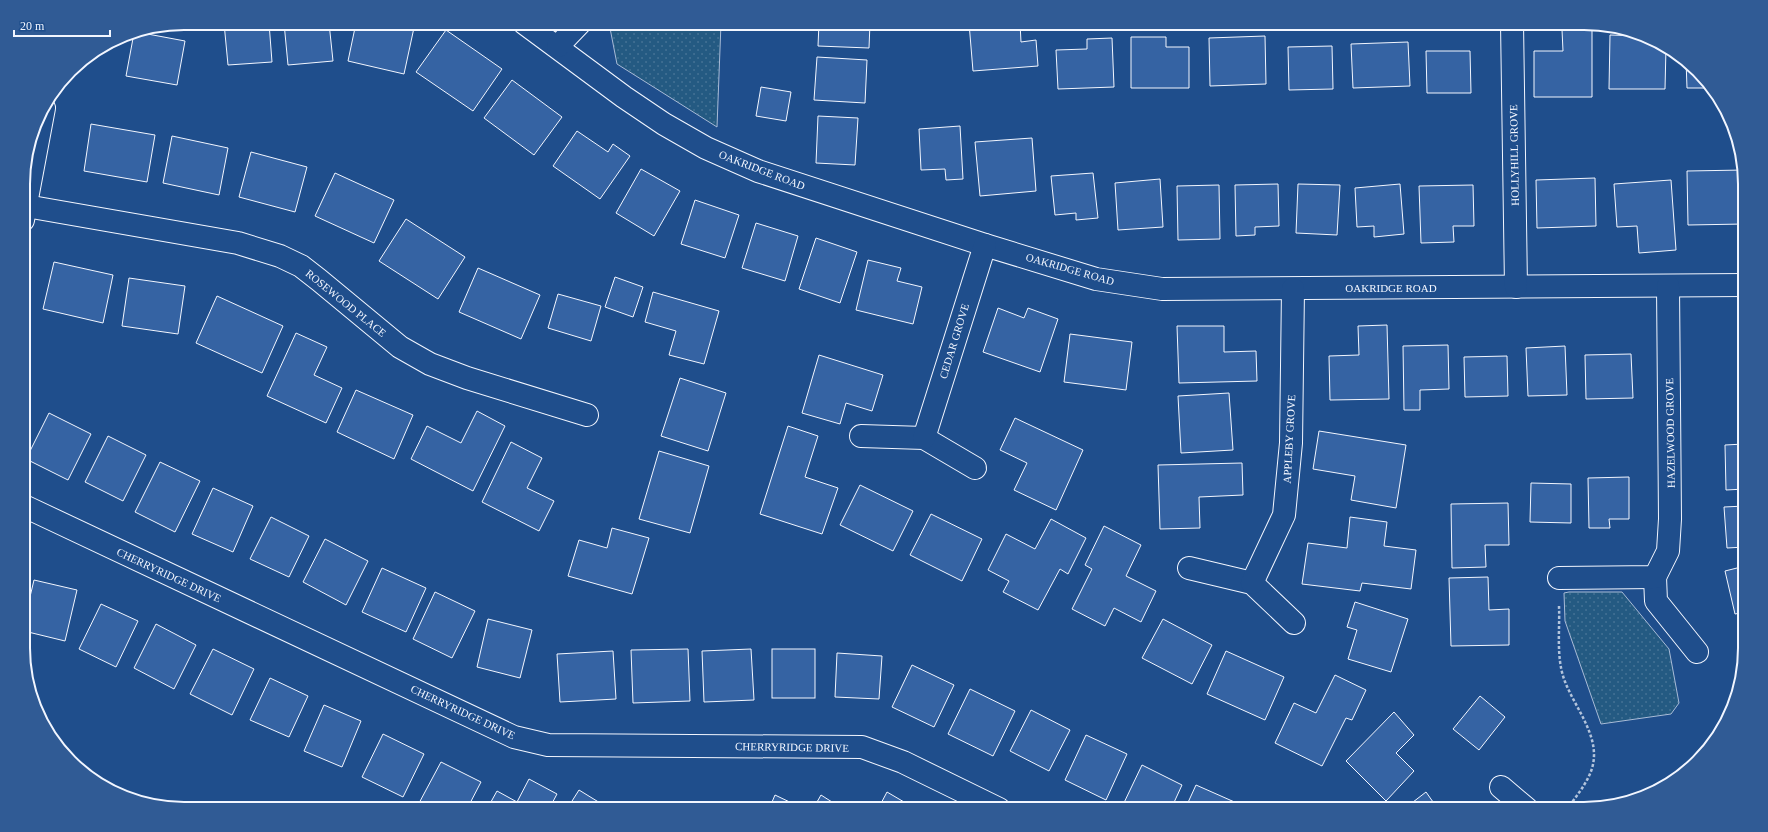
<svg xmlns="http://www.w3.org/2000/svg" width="1768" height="832" font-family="Georgia,serif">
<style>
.park{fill:url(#park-dots);stroke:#a8bbd7}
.building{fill:#3563a3;stroke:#f2f6ff}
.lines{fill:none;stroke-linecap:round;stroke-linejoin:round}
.minor-casing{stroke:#f2f6ff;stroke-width:24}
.path{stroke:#b3c4dc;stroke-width:2.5;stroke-dasharray:3 2;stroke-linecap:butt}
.minor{stroke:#1f4e8c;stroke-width:22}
.labels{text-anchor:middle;stroke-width:3;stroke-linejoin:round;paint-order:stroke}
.street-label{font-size:11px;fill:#f2f6ff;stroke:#1f4e8c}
.rim{fill:none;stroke:#f2f6ff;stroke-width:2}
</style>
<defs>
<pattern id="park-dots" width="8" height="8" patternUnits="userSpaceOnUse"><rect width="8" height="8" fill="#245a82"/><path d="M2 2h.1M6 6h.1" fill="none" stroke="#447295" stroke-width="1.8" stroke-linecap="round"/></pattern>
</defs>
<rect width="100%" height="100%" fill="#1f4e8c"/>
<g class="park">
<polygon points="609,23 721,23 717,127 617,64"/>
<polygon points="1569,592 1622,592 1669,649 1679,703 1671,714 1601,724 1565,621 1564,593"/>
</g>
<g class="building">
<polygon points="224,23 269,23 272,62 228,65"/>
<polygon points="284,23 329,23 333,61 288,65"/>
<polygon points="356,23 415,23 404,74 348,61"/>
<polygon points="819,23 870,23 869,48 818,46"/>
<polygon points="969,23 1020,23 1021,42 1036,40 1038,66 973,71"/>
<polygon points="446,30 502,69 473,111 416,72"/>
<polygon points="1562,30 1592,30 1592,97 1534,97 1534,51 1563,51"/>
<polygon points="137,32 185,41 177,85 126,76 134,33"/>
<polygon points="1610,35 1646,36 1666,47 1665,89 1609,89"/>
<polygon points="1265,36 1266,84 1210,86 1209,38"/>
<polygon points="1131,37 1166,37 1166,47 1189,47 1189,88 1131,88"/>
<polygon points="1112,38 1114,87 1058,89 1056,50 1087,49 1087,39"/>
<polygon points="1408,42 1410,86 1353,88 1351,44"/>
<polygon points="1332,46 1333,89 1289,90 1288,47"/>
<polygon points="1426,51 1470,51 1471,93 1427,93"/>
<polygon points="817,57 867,60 865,103 814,100"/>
<polygon points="1686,60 1712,86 1713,88 1687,88"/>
<polygon points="512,80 562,117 534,155 484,118"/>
<polygon points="761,87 791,92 786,121 756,116"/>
<polygon points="818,116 858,118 855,165 816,163"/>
<polygon points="91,124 155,135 147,182 84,171"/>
<polygon points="960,126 963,179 946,180 945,169 921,170 919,129"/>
<polygon points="577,131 608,152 613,144 630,156 600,199 553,166"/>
<polygon points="172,136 228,148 219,195 163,183"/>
<polygon points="1032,138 1036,191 980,196 975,142"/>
<polygon points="251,152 307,167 295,212 239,197"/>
<polygon points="641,169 680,191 654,236 616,213"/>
<polygon points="1744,170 1744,224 1688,225 1687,171"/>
<polygon points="335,173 394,200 374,243 315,216"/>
<polygon points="1093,173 1098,218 1076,220 1076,213 1055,215 1051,176"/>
<polygon points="1595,178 1596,226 1537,228 1536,180"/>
<polygon points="1160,179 1163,227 1118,230 1115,183"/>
<polygon points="1671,180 1676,250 1639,253 1637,226 1617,227 1614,184"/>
<polygon points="1278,184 1279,226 1255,227 1255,235 1236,236 1235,185"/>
<polygon points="1298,184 1340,185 1337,235 1296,233"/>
<polygon points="1400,184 1404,234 1374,237 1374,226 1357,227 1355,188"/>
<polygon points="1219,185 1220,239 1178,240 1177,186"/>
<polygon points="1473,185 1474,226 1453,226 1454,242 1421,243 1419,186"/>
<polygon points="695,200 739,215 725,258 681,244"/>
<polygon points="406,219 465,257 438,299 379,261"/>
<polygon points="756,223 798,236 785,281 742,268"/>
<polygon points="816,238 857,252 840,303 799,289"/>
<polygon points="868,260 901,268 897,281 922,287 913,324 856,310"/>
<polygon points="54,262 113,275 103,323 43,309"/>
<polygon points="478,268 540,295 521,339 459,312"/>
<polygon points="615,277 643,287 633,317 605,307"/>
<polygon points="129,278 185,286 178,334 122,326"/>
<polygon points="653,292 719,311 704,364 669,355 676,331 645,322"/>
<polygon points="558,294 601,306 591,341 548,328"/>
<polygon points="217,296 283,326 262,373 196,343"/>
<polygon points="998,308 1024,318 1028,308 1058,319 1040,372 983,352"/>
<polygon points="1387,325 1389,399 1330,400 1329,356 1359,355 1358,326"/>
<polygon points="1177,326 1224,326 1224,352 1256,351 1257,381 1179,383"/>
<polygon points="296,333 327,347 314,375 342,388 326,423 267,396"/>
<polygon points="1070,334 1132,342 1126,390 1064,382"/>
<polygon points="1448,345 1449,389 1420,390 1420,410 1404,410 1403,346"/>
<polygon points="1565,346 1567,395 1528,396 1526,348"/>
<polygon points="1631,354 1633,398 1586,399 1585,355"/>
<polygon points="819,355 883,375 872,411 846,403 840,424 802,413"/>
<polygon points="1507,356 1508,396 1465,397 1464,357"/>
<polygon points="680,378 726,393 708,451 661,436"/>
<polygon points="356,390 413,415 394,459 337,432"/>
<polygon points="1229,393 1233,450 1181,453 1178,396"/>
<polygon points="477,411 505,426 473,491 411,459 427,426 461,443"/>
<polygon points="49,413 91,434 68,480 26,459"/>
<polygon points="1015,418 1083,450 1056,510 1014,490 1027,463 1000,450"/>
<polygon points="788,426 818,436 805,477 838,488 822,534 760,514"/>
<polygon points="1319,431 1406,445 1396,508 1351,500 1355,476 1313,469"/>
<polygon points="108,436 146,455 123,501 85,482"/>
<polygon points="511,442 542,458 527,488 554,501 539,531 482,502"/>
<polygon points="1744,444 1745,489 1726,490 1725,445"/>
<polygon points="659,451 709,466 690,533 639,519"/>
<polygon points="160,462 200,481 175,532 135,512"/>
<polygon points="1242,463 1243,495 1199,497 1200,528 1160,529 1158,465"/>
<polygon points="1629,477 1629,519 1609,519 1610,528 1589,528 1588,478"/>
<polygon points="1531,483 1571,484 1571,523 1530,522"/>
<polygon points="860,485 913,511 893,551 840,525"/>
<polygon points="213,488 253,506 233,552 192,534"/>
<polygon points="1508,503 1509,545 1485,545 1486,567 1452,568 1451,504"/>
<polygon points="1745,506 1745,547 1727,548 1724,507"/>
<polygon points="931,514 982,539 962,581 910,555"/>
<polygon points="271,517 309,536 289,577 250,559"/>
<polygon points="1350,517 1387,522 1384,546 1416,550 1411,589 1362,583 1360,591 1302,584 1308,543 1347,548"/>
<polygon points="1051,519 1086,538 1068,574 1060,569 1038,610 1003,592 1009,581 988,570 1006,534 1035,549"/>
<polygon points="1104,526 1141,545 1126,576 1156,591 1141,622 1114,608 1105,626 1072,609 1092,569 1085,565"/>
<polygon points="612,528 649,538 632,594 568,576 579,540 607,548"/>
<polygon points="325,539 368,561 346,605 303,582"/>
<polygon points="1745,566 1745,612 1735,614 1725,571"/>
<polygon points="382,568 426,588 406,632 362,612"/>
<polygon points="1488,577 1489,610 1509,609 1509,645 1451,646 1449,578"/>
<polygon points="34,580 77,590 65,641 24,631 24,622"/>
<polygon points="435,592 475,611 452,658 413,639"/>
<polygon points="1355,602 1408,619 1391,672 1348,659 1357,630 1347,627"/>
<polygon points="101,604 138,621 116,667 79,649"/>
<polygon points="488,619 532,630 520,678 477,667"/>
<polygon points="1163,619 1212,645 1192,684 1142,658"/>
<polygon points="156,624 196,645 174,689 134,668"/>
<polygon points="213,649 254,669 232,715 190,694"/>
<polygon points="688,649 690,701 633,703 631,650"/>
<polygon points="751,649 754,700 704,702 702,651"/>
<rect x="772" y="649" width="43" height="49"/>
<polygon points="613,651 616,699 560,702 557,654"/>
<polygon points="1226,651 1284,677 1265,720 1207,694"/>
<polygon points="837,653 882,656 879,699 835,697"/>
<polygon points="912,665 954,685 934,727 892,707"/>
<polygon points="1335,675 1366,690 1352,720 1346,718 1322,766 1275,743 1294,703 1316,713"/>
<polygon points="270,678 308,696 289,737 250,720"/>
<polygon points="970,689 1015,711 993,756 948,734"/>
<polygon points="1480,696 1505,717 1479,750 1453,729"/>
<polygon points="324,705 361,721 342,767 304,751"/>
<polygon points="1031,710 1070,730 1049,771 1010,751"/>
<polygon points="1394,712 1414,735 1396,753 1414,771 1386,801 1346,761"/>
<polygon points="383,734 424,754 403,797 362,777"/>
<polygon points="1086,735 1127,754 1106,800 1065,780"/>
<polygon points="441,762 481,782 467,809 426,809 418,805"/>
<polygon points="1142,765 1182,785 1171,809 1121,809"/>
<polygon points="529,779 557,794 549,809 487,809 497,791 517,802"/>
<polygon points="1196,785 1239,804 1237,809 1185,809"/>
<polygon points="579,790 605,806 603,809 567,809"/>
<polygon points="887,792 916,809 878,809"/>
<polygon points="1426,792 1438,809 1404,809"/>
<polygon points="775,795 798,806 797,809 769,809"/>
<polygon points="821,795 843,809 813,809"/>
</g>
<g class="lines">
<g class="minor-casing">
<g id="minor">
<polyline points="524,23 624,97 664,124 706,148 758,171 985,245 1096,279 1162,289 1744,285"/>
<polyline points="1512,23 1516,287"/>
<polyline points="558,46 580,23"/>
<polyline points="26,206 238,243 280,256 301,266 319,280 400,347 430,364 467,378 587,415"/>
<polyline points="23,220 44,108"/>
<polyline points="861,436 924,438 975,468"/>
<polyline points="924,438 985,245"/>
<polyline points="24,506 514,737 548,745 862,747 903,762 999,809"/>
<polyline points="1189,568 1252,583 1294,623"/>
<polyline points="1655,577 1656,601 1697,652"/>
<polyline points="1559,578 1655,577 1668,551 1670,519 1668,286"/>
<polyline points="1252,583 1284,515 1291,443 1293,289"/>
<polyline points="1501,787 1527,809"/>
</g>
</g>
<path class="path" d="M 1559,606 C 1560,629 1556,656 1564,679 C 1575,710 1606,741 1589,776 C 1584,787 1575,798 1567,809"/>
<use href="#minor" class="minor"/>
</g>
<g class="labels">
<g class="street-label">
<text transform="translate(1514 155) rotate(-91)" y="4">HOLLYHILL GROVE</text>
<text transform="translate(762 170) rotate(21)" y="4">OAKRIDGE ROAD</text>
<text transform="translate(1070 269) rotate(16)" y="4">OAKRIDGE ROAD</text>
<text x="1391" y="292">OAKRIDGE ROAD</text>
<text transform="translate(346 303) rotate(39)" y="4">ROSEWOOD PLACE</text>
<text transform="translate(954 341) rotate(-73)" y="4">CEDAR GROVE</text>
<text transform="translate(1670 433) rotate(-91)" y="4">HAZELWOOD GROVE</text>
<text transform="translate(1289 439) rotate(-87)" y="4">APPLEBY GROVE</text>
<text transform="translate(169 575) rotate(25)" y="4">CHERRYRIDGE DRIVE</text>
<text transform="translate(463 712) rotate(25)" y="4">CHERRYRIDGE DRIVE</text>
<text transform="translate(792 747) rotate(1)" y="4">CHERRYRIDGE DRIVE</text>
</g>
</g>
<path d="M0 0H1768V832H0ZM184 30H1584A154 154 0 0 1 1738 184V648A154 154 0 0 1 1584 802H184A154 154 0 0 1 30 648V184A154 154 0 0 1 184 30Z" fill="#305b95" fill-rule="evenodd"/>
<path class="rim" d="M184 30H1584A154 154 0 0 1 1738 184V648A154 154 0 0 1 1584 802H184A154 154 0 0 1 30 648V184A154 154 0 0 1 184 30Z"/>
<path d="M14 30v6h96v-6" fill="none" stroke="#f2f6ff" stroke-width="2"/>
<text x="20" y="30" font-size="12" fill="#f2f6ff" stroke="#1f4e8c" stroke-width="3" paint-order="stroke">20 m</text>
</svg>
